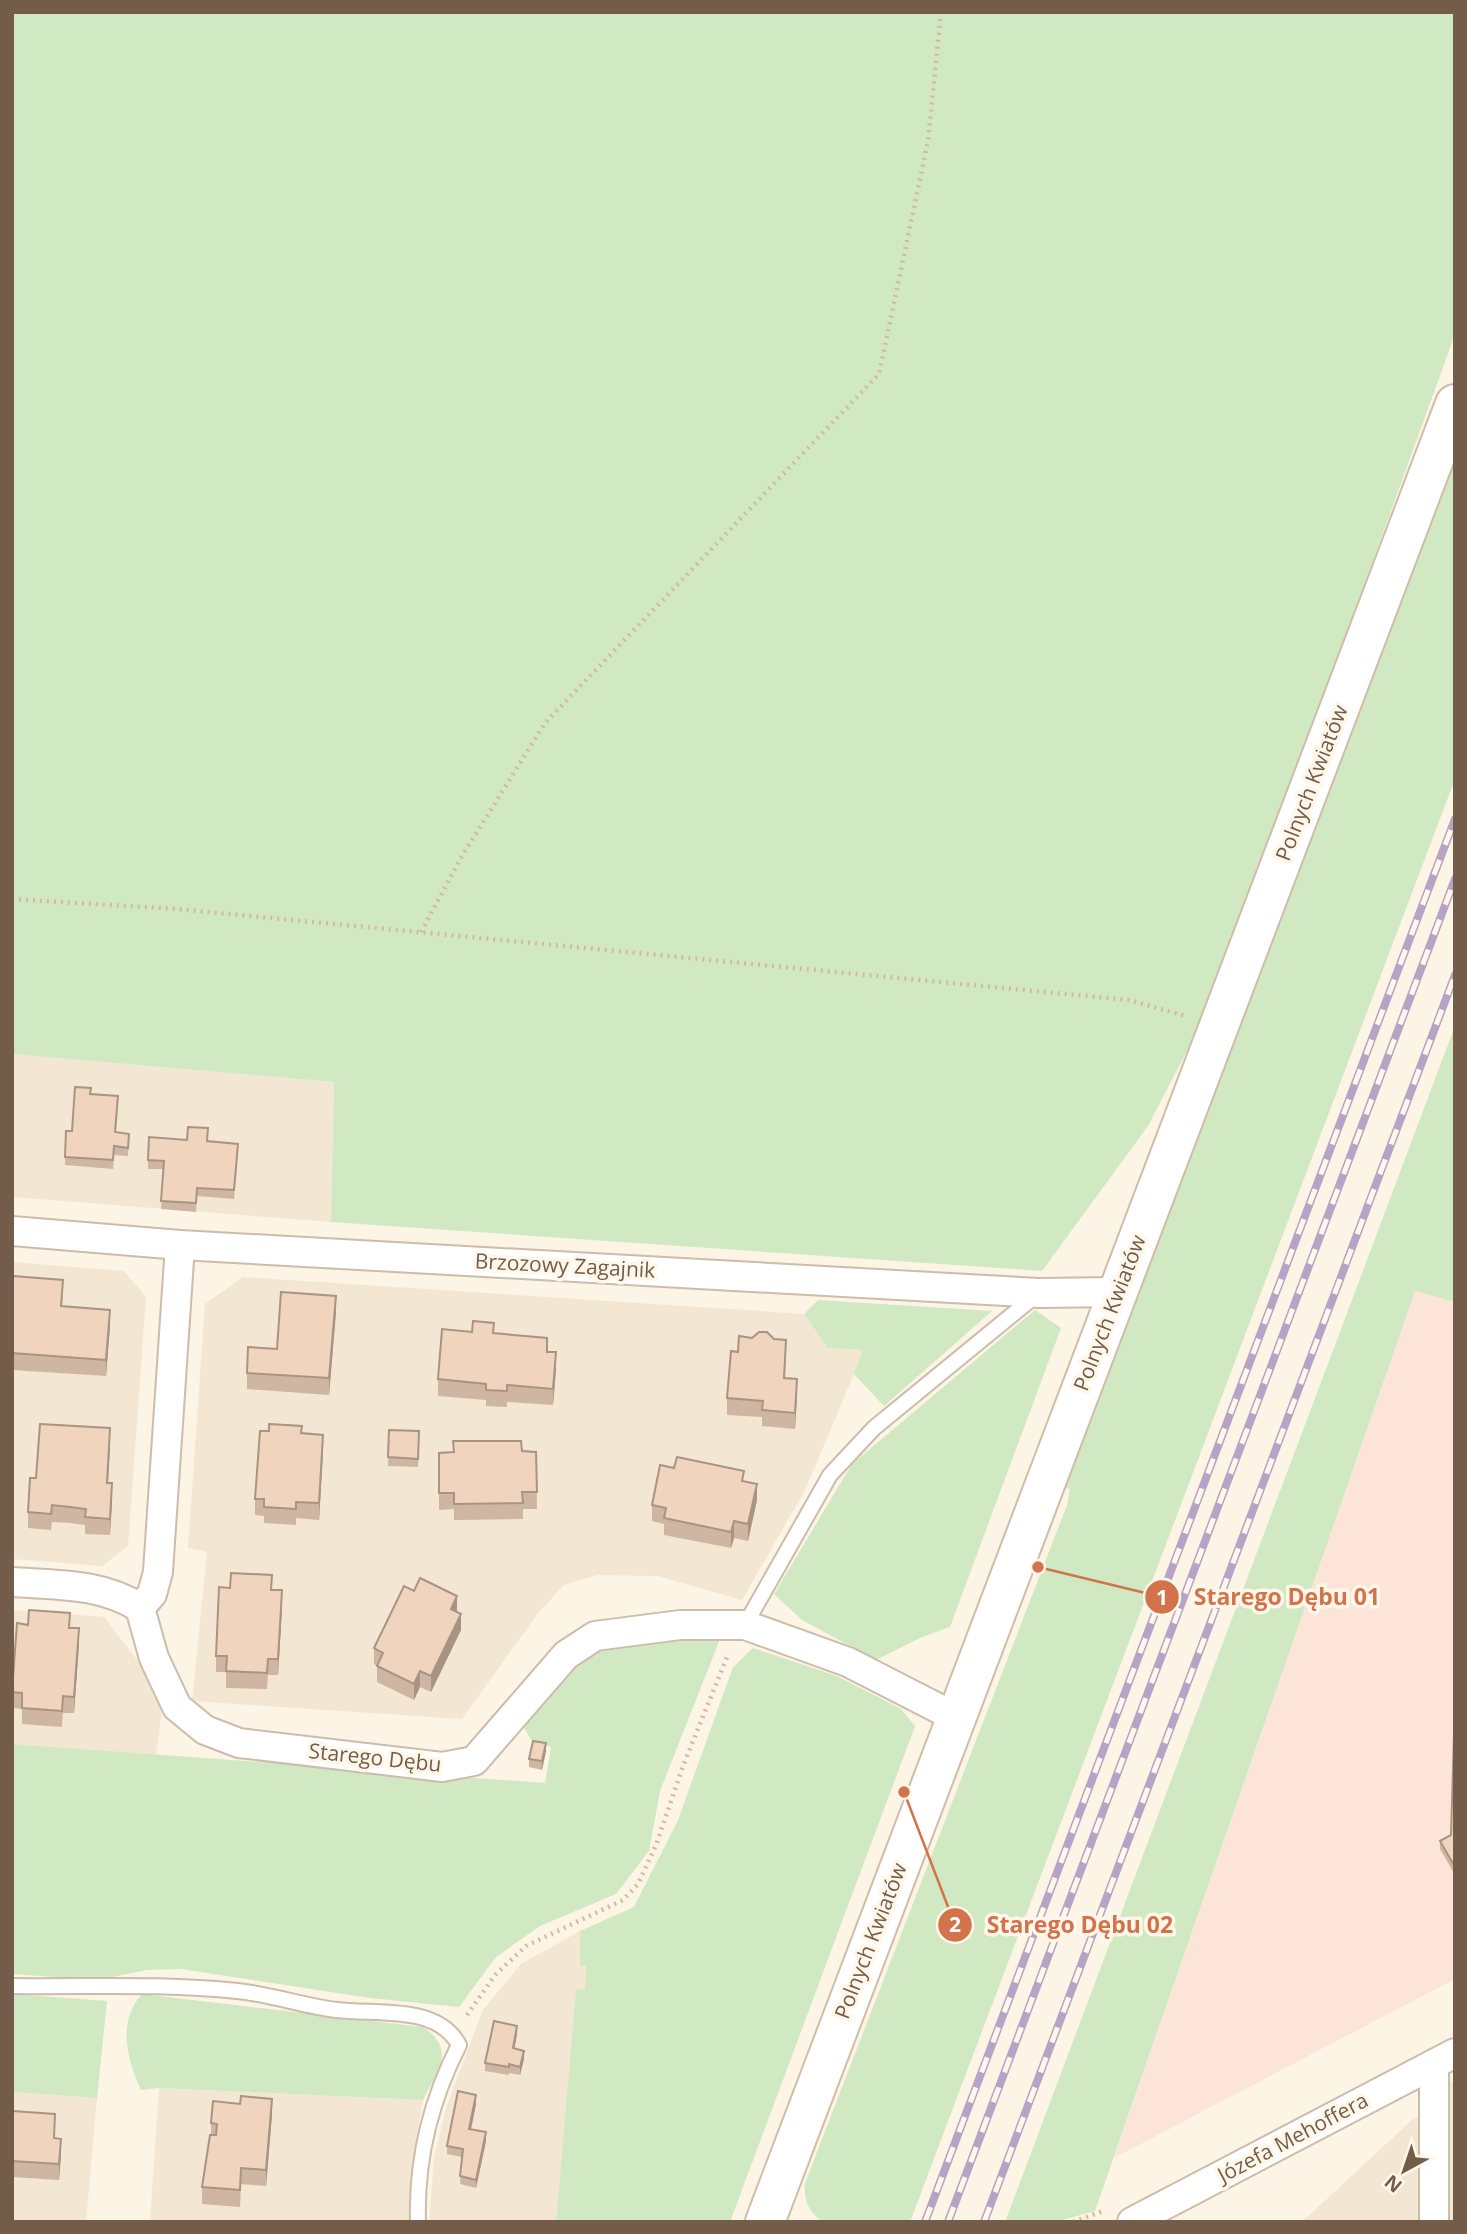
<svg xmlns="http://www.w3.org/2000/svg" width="1467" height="2234" font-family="'Open Sans',sans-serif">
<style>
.residential{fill:#f3e6d3}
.commercial{fill:#fce5d8}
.green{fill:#d0e9c3}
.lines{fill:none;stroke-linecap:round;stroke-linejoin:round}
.lane-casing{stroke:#cdbcab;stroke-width:18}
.street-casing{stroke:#cdbcab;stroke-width:32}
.secondary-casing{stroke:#d0bda8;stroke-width:42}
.path{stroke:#d5b8a0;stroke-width:4.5;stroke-dasharray:2 5;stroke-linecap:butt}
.lane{stroke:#fff;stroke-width:14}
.street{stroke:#fff;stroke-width:28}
.secondary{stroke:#fff;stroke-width:38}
.rail-casing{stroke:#b7a3c5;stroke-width:8}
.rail{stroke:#fff8ea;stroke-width:5;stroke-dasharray:16;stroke-linecap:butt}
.wall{fill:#ceb6a3}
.shaded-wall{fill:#a89484}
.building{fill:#f0d4bd;stroke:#a89484;stroke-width:2}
.labels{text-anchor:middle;stroke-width:7;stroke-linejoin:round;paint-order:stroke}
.street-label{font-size:21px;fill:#745c4a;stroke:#fff8ea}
.leader{fill:none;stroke:#d2734c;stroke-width:2.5}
.callout-dot{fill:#d2734c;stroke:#fff8ea;stroke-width:2.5}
.mark-label{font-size:21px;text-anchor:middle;font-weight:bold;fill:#fff}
.callout-label{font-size:23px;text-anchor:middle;font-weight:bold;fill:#d2734c;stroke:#fff8ea;stroke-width:7;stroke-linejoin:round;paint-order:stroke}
</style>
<rect width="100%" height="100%" fill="#fcf4e4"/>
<g class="residential">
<polygon points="12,1054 334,1082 331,1222 12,1197"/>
<polygon points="12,1262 124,1271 146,1297 128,1546 102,1566 12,1559"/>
<polygon points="243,1277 804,1314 828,1348 864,1350 805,1490 742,1600 657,1576 598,1575 564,1585 538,1613 462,1719 192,1701 207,1552 188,1548 205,1304"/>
<polygon points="12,1610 104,1617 164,1695 156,1755 12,1744"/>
<polygon points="580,1931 580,1965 586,1965 585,1990 576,1990 556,2222 429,2222 434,2158 447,2105 483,2010 521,1964"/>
<polygon points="1455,2079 1455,2222 1448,2222 1449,2083"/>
<polygon points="159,2088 423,2100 412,2164 410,2222 150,2222"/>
<polygon points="12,2092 97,2098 86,2222 12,2222"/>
<polygon points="1423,2115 1423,2222 1302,2222 1412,2120"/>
</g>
<polygon class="commercial" points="1415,1290 1455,1302 1455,1979 1114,2158"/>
<g class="green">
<polygon points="12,12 1455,12 1455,334 1216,995 1148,1126 1042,1271 331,1222 334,1082 12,1054"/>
<path d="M 1455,448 L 1455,779 L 910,2222 L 823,2222 C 808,2211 804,2201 805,2183 L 1067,1505 L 1070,1489 L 1062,1487 Z"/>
<polygon points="1455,1026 1455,1302 1415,1291 1095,2211 1055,2222 1005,2222"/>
<polygon points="818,1300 992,1311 884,1406 854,1374 863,1350 828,1348 804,1314"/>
<polygon points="1035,1310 1061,1328 950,1627 922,1637 876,1660 802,1620 774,1594 852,1464"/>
<path d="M 720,1639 L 660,1791 L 649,1851 L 616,1894 L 540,1926 L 496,1957 L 459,2007 L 370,1998 L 181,1969 L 147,1970 L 97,1980 L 12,1974 L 12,1744 L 545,1783 L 551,1747 L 533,1742 L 524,1728 C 545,1701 566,1666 597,1649 C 625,1633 687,1640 720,1639 Z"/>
<polygon points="753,1648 837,1676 901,1709 915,1726 730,2222 556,2222 576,1989 585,1990 586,1966 580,1965 580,1931 634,1907 678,1820 733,1667"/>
<polygon points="12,1994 107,2001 97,2098 12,2092"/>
<path d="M 142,1994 L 423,2027 C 457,2050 438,2071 423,2100 L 159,2088 L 141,2090 C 127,2059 117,2022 142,1994 Z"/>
</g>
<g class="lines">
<g class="lane-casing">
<g id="lane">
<polyline points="745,1625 830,1475 874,1428 1035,1296"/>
<path d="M 12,1986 C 87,1987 162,1983 237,1991 C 270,1994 303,2006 337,2010 C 376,2015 437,2004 459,2045 C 431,2100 416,2160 418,2222"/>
</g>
</g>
<g class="street-casing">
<g id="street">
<polyline points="12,1231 180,1245 1039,1293 1117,1292"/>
<path d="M 12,1582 C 57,1585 101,1583 140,1608 L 154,1658 L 177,1707 L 205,1730 L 239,1743 L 442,1767 L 474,1761 L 566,1655 L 595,1636 L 680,1625 L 745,1625 L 848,1662 L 957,1718"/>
<polyline points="140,1608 152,1594 158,1572 180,1245"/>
<polyline points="1434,2064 1434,2222"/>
<polyline points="1132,2222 1455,2053"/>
</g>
</g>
<g class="secondary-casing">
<polyline id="secondary" points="765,2222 1455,404"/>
</g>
<g class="path">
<polyline points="12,899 177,909 1129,1000 1186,1016"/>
<polyline points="421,932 462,856 545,723 879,374 928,141 941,12"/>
<polyline points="467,2015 495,1975 526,1946 623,1900 638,1884 656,1845 683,1766 727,1657"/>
<polyline points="1073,2222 1103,2211"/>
</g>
<use href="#lane" class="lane"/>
<use href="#street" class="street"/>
<use href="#secondary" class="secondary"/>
<g class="rail-casing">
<g id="rail">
<polyline points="925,2222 1455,819"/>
<polyline points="948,2222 1455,879"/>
<polyline points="984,2222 1455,975"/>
</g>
</g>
<use href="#rail" class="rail"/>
</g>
<g class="wall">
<polygon points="91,1094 118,1104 116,1132 129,1134 128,1156 114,1155 113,1169 65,1165 66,1131 72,1131"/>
<polygon points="207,1141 238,1152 234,1199 197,1196 196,1212 161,1209 164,1169 148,1169 148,1160"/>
<polygon points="12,1284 63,1297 62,1306 110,1326 106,1376 12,1370"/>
<polygon points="336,1312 329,1395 247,1389 247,1373 277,1349"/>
<polygon points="494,1334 547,1352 556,1369 553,1405 507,1402 507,1407 486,1406 486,1400 438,1396 438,1379"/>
<polygon points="786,1356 785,1378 797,1395 795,1429 762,1426 762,1417 727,1415 727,1398"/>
<polygon points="389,1430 419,1431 418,1467 388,1466"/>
<polygon points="302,1433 323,1451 319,1520 296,1518 296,1525 264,1523 264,1516 255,1515 255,1499"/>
<polygon points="110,1445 108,1483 112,1500 110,1535 85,1534 85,1525 70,1523 52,1522 51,1530 28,1528 28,1512 36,1478"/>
<polygon points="536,1452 537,1509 523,1509 523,1519 454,1520 454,1509 439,1510 439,1453"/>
<polygon points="674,1468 744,1482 757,1500 748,1541 734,1538 731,1548 664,1535 664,1524 652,1521 652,1505"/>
<polygon points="272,1590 282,1607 278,1675 268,1675 267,1689 226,1688 226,1672 216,1672 216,1656"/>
<polygon points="457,1612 461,1630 431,1692 420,1687 414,1700 377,1682 377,1666 374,1664 374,1648"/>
<polygon points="70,1628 79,1644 74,1713 63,1713 62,1727 22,1724 22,1709 12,1708 12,1679"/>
<polygon points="1455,1700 1455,1875 1440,1849 1440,1841 1451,1835"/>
<polygon points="546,1751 542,1770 529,1767 529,1759"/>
<polygon points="517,2034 514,2049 524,2059 520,2075 509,2073 509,2075 485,2071 485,2063"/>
<polygon points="476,2104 471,2130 486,2141 476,2188 460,2184 462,2157 447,2154 447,2146"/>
<polygon points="12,2111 55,2130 55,2138 61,2155 59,2180 12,2177"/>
<polygon points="272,2115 266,2186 241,2184 240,2207 202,2204 202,2187 211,2135 211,2123"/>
</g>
<g class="shaded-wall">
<polygon points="336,1296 336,1312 329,1395 329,1378"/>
<polygon points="110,1310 110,1326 106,1376 106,1360"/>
<polygon points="556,1352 556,1369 553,1405 553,1389"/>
<polygon points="797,1379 797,1395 795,1429 795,1413"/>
<polygon points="110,1428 110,1445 107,1499 107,1483"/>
<polygon points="323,1435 323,1451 319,1520 319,1503"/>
<polygon points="112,1483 112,1500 110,1535 110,1519"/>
<polygon points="757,1484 757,1500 748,1541 748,1524"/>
<polygon points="734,1521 734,1538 731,1548 731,1532"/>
<polygon points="282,1590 282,1607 278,1675 278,1659"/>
<polygon points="457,1596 457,1612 451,1609"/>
<polygon points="461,1614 461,1630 431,1692 431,1676"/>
<polygon points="79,1628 79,1644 74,1713 74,1697"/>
<polygon points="420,1671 420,1687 414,1700 414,1684"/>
<polygon points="546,1743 546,1751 542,1770 542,1761"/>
<polygon points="517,2026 517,2034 513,2057 513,2048"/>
<polygon points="524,2051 524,2059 520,2075 520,2067"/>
<polygon points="476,2095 476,2104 469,2138 469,2129"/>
<polygon points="272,2099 272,2115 266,2186 266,2170"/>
<polygon points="486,2132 486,2141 476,2188 476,2180"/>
<polygon points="61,2139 61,2155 59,2180 59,2164"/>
</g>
<g class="building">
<polygon points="75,1087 91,1088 90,1094 118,1096 115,1132 129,1134 128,1148 114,1146 113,1160 65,1157 66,1131 72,1131"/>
<polygon points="188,1127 208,1128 207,1141 238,1144 234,1190 197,1188 196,1203 161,1201 164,1161 148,1160 149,1137 187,1140"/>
<polygon points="13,1276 63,1280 61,1306 110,1310 106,1360 12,1353"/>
<polygon points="281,1292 336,1296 329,1378 247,1373 248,1347 277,1349"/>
<polygon points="473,1321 494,1323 493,1333 547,1338 547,1352 556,1352 553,1389 507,1385 507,1391 486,1390 486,1384 438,1379 442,1329 472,1332"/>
<polygon points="759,1332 767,1332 774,1339 786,1340 784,1378 797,1379 795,1413 762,1410 763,1401 727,1398 731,1351 738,1352 739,1336 752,1338"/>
<polygon points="40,1424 110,1428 107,1483 112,1483 110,1519 85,1517 86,1509 70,1507 52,1505 51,1514 28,1512 30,1478 36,1478"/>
<polygon points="269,1424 302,1426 301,1433 323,1435 319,1503 296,1502 296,1509 264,1507 264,1499 255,1499 260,1431 269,1431"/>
<polygon points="389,1430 419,1431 418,1459 388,1457"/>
<polygon points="453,1441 521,1441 522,1451 536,1452 537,1492 522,1492 523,1503 454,1504 454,1493 439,1493 439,1453 454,1452"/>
<polygon points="677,1457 744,1471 742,1481 757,1484 748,1524 734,1521 731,1532 664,1518 666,1508 652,1505 660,1465 674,1468"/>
<polygon points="231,1573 272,1575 271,1590 282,1590 278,1659 268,1659 267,1673 226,1671 227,1656 216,1656 219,1587 230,1588"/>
<polygon points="420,1578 457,1596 451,1609 461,1614 431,1676 420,1671 414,1684 377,1666 383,1653 374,1648 404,1586 414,1591"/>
<polygon points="29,1610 70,1613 69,1628 79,1628 74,1697 63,1696 62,1711 22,1708 22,1693 12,1692 17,1623 28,1625"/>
<polygon points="1455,1700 1455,1867 1440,1841 1451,1835"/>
<polygon points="533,1741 546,1743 542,1761 529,1759"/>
<polygon points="494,2021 517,2026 513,2048 524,2051 520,2067 509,2064 509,2067 485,2063"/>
<polygon points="458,2091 476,2095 469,2129 486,2132 476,2180 460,2176 463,2149 447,2146"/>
<polygon points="241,2096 272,2099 266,2170 241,2168 240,2190 202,2187 210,2135 216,2135 217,2124 211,2123 213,2101 240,2104"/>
<polygon points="12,2111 55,2114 54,2138 61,2139 59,2164 12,2161"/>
</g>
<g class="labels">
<g class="street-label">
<text transform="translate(1312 783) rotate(-69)" y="7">Polnych Kwiatów</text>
<text transform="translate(565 1266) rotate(3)" y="7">Brzozowy Zagajnik</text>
<text transform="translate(1110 1313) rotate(-69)" y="7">Polnych Kwiatów</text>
<text transform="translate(375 1758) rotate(6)" y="7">Starego Dębu</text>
<text transform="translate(871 1941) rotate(-69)" y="7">Polnych Kwiatów</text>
<text transform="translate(1293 2138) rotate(-28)" y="7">Józefa Mehoffera</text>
</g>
</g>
<path class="leader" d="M1038 1567L1162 1597M904 1792L955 1925"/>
<g class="callout-dot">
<circle cx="1038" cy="1567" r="7"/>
<circle cx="904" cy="1792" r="7"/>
<circle cx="1162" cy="1597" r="18"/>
<circle cx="955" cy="1925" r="18"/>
</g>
<g class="mark-label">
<text x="1162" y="1605">1</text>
<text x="955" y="1932">2</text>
</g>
<g class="callout-label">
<text x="1287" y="1605">Starego Dębu 01</text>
<text x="1080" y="1933">Starego Dębu 02</text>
</g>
<rect width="1467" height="2234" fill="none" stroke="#745c4a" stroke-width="28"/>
<g transform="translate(1404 2171) rotate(220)" stroke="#fff8ea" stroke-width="5" paint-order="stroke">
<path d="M0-5L12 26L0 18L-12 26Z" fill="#745c4a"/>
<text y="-10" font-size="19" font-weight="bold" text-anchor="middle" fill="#745c4a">N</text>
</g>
</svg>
